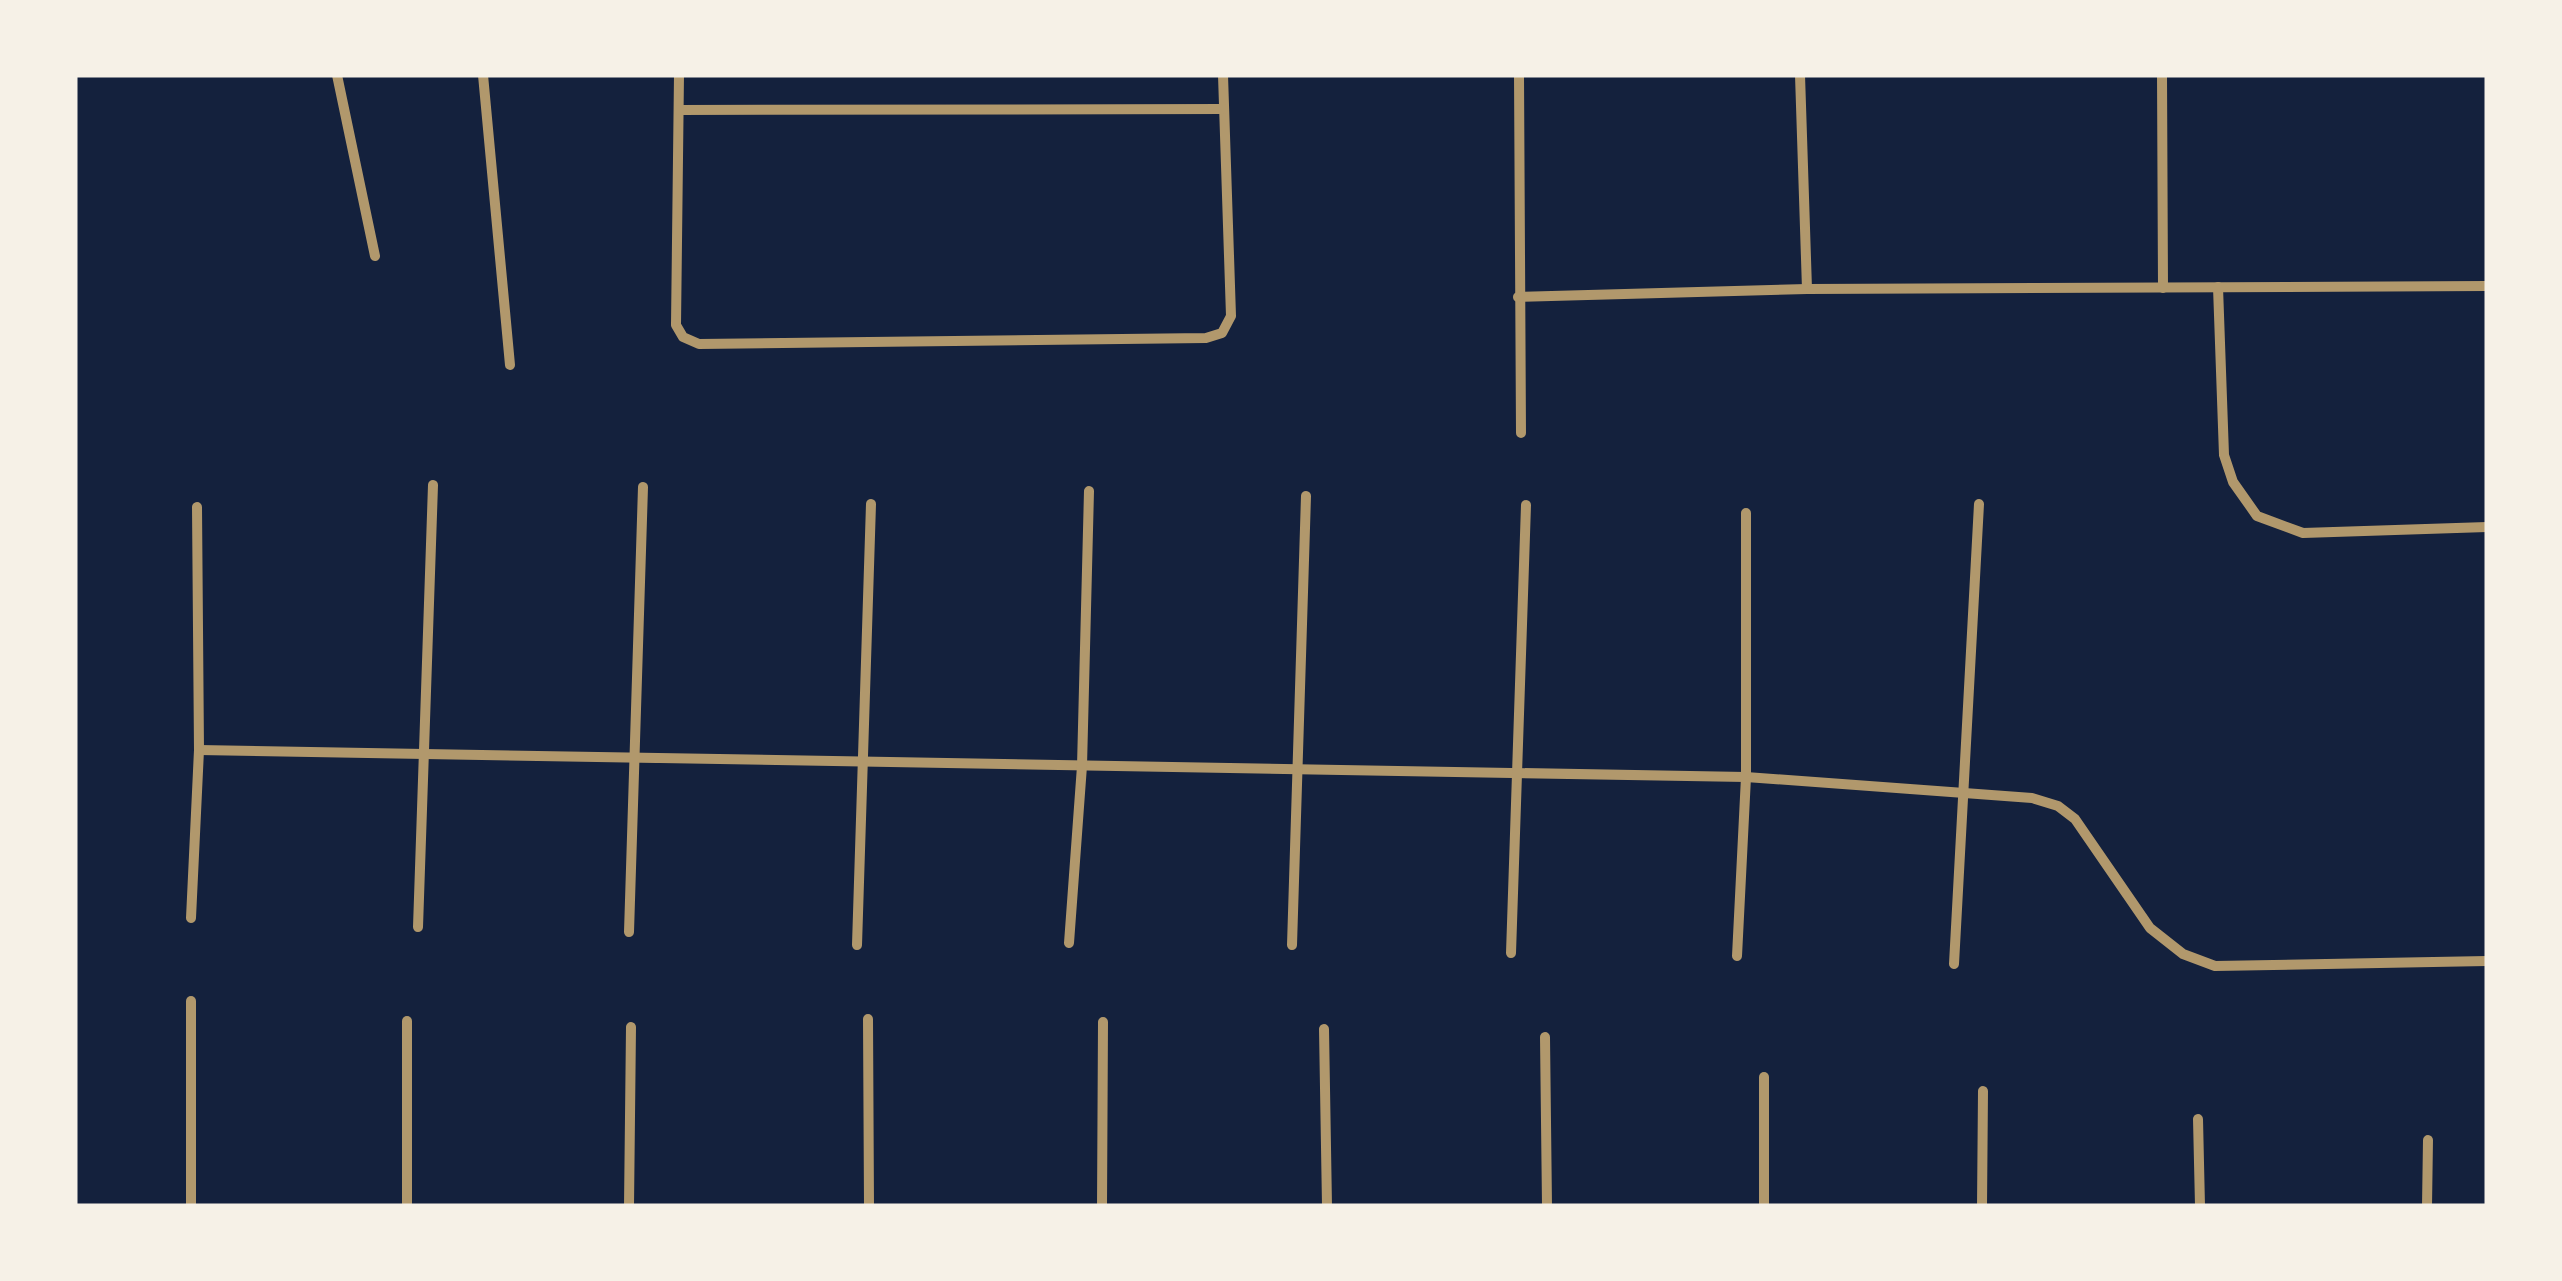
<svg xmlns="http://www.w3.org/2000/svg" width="2562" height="1281" font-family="Bitter,serif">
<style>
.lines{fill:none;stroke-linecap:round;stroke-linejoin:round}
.minor{stroke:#b1986c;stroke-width:10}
</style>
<rect width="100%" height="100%" fill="#14213d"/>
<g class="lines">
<g class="minor">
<polyline points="337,75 375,256"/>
<polyline points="483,75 510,365"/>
<polyline points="679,75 676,325 683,337 699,344 1206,338 1222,333 1231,316 1223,75"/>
<polyline points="1519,75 1521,433"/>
<polyline points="1800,75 1807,289"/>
<polyline points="2162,75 2163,288"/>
<polyline points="679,110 1223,109"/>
<polyline points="2218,287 2224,455 2233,482 2257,516 2303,533 2487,527"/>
<polyline points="1518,297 1807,289 2487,286"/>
<polyline points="199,750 1746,777 2032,798 2058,806 2075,819 2150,928 2183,954 2215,966 2487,961"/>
<polyline points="191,918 199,750 197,507"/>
<polyline points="418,927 433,485"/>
<polyline points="629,932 643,487"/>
<polyline points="1069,943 1082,766 1089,491"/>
<polyline points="857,945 871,504"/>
<polyline points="1292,945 1306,496"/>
<polyline points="1511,953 1526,505"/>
<polyline points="1737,956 1746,777 1746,513"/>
<polyline points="1954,964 1979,504"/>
<polyline points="868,1019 869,1206"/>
<polyline points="407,1021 407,1206"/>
<polyline points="1324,1029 1327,1206"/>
<polyline points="1545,1037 1547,1206"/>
<polyline points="1764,1077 1764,1206"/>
<polyline points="2198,1119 2200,1206"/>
<polyline points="191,1206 191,1001"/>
<polyline points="629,1206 631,1027"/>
<polyline points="1102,1206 1103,1022"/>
<polyline points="1982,1206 1983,1091"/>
<polyline points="2427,1206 2428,1140"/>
</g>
</g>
<rect width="2562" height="1281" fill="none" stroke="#f6f1e7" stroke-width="155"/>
</svg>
